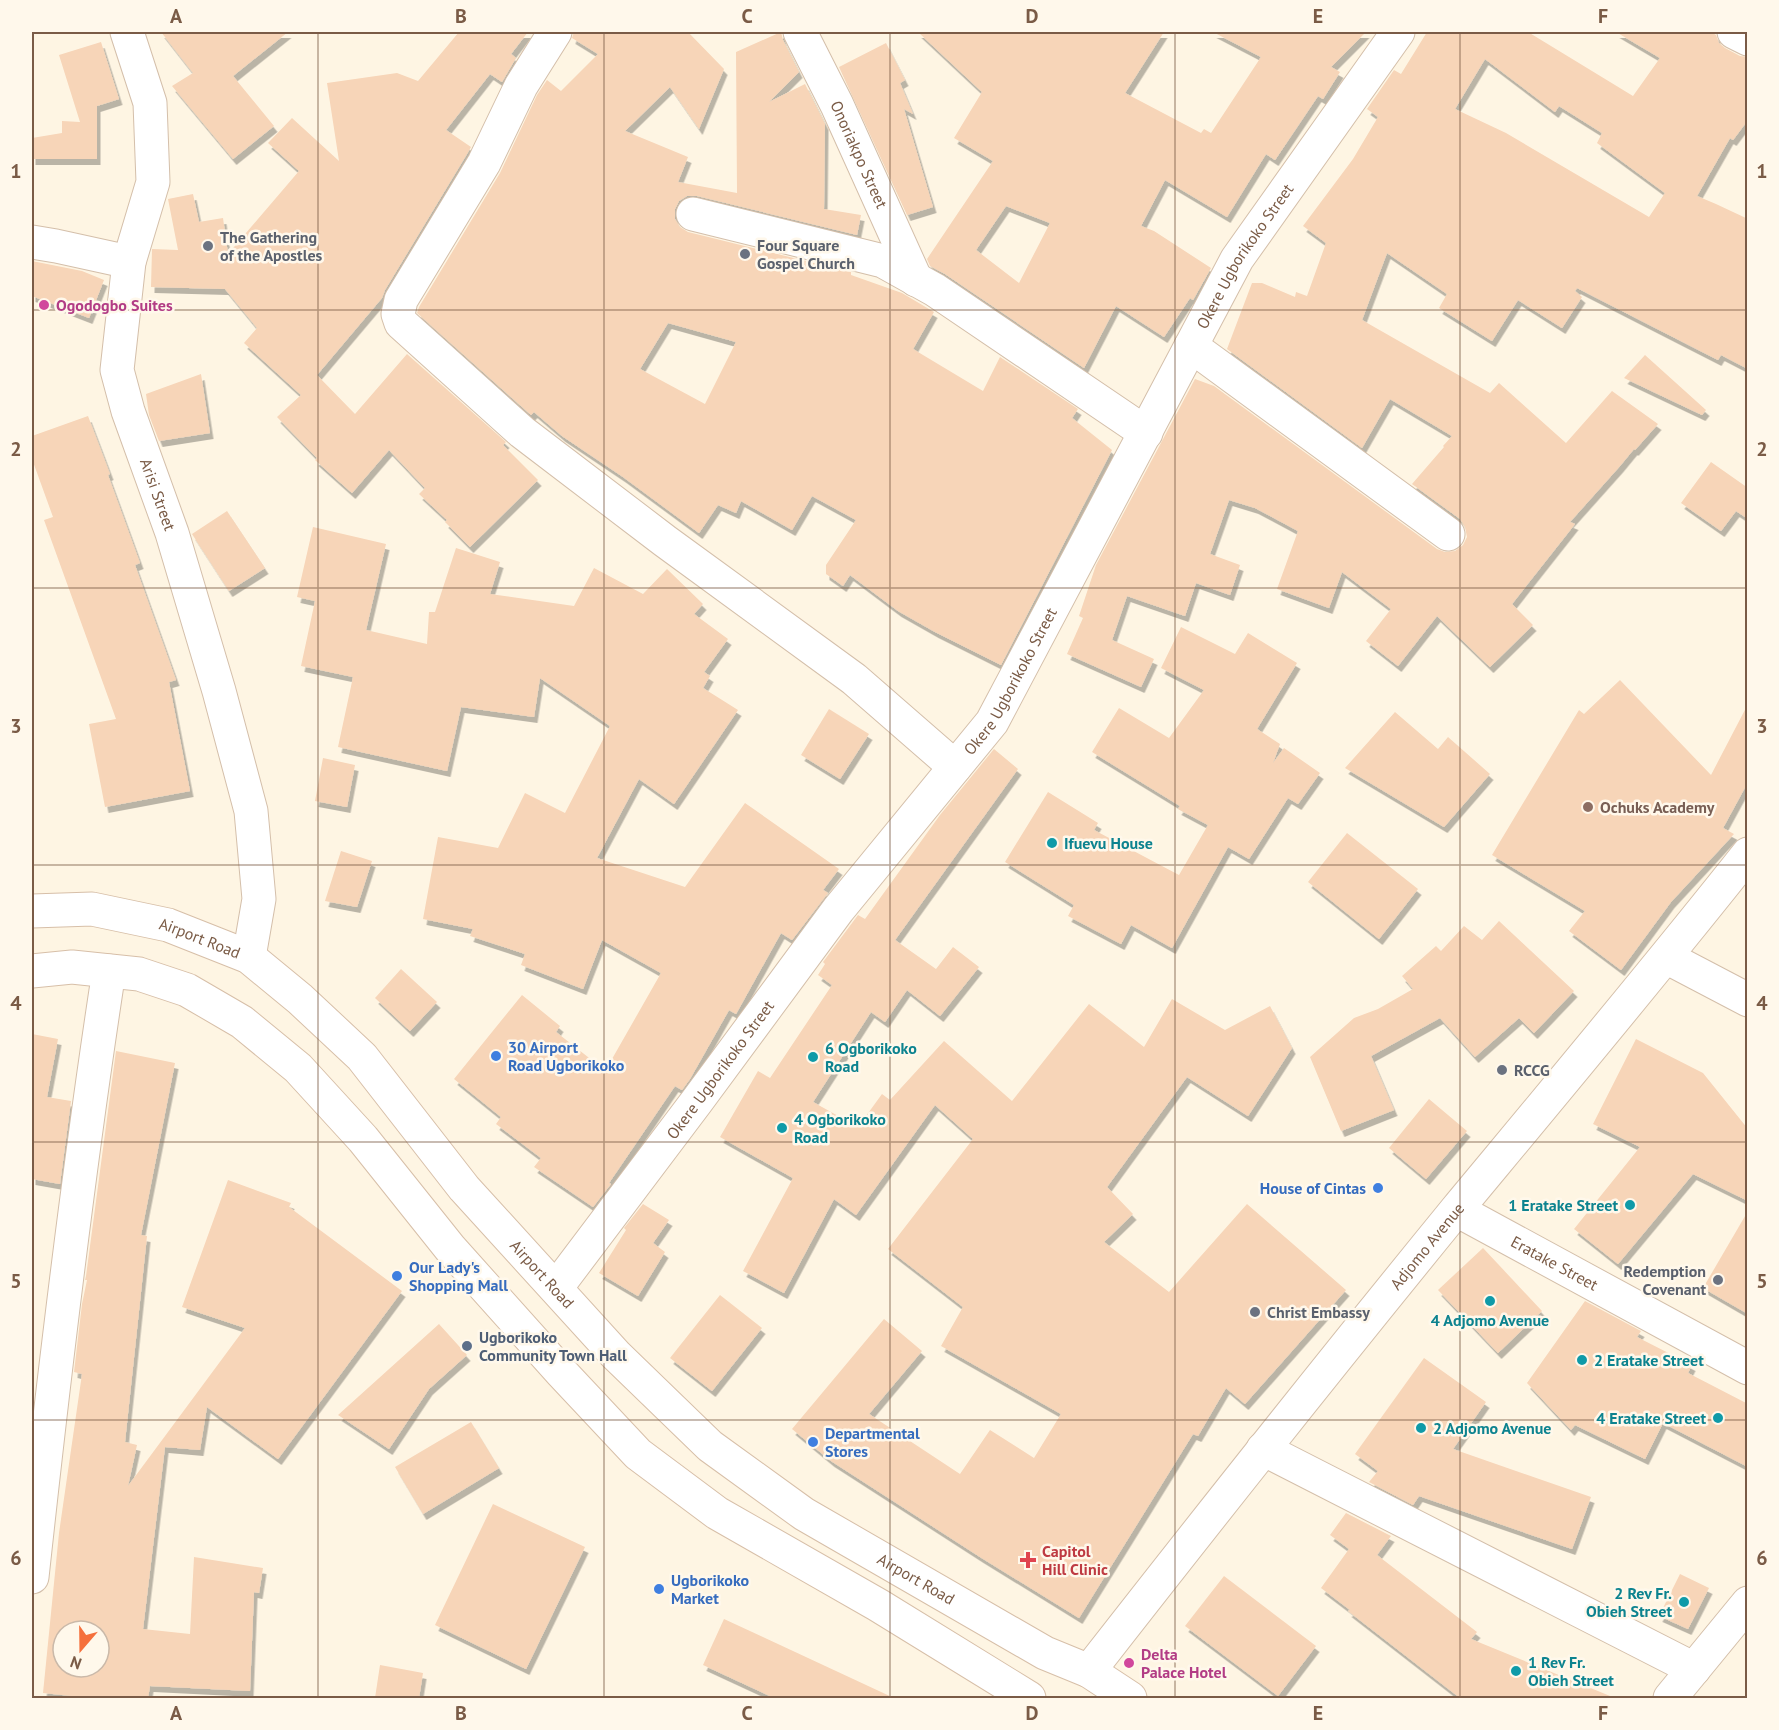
<svg xmlns="http://www.w3.org/2000/svg" width="1779" height="1730" font-family="'PT Sans',sans-serif">
<style>
.building{fill:#f7d5b8;fill-rule:evenodd;filter:url(#shadow)}
.lines{fill:none;stroke-linecap:round;stroke-linejoin:round}
.minor-casing{stroke:#d4bfaa;stroke-width:35}
.tertiary-casing{stroke:#d4bfaa;stroke-width:35}
.secondary-casing{stroke:#d7bfa8;stroke-width:35}
.minor{stroke:#fff;stroke-width:33}
.tertiary{stroke:#fff;stroke-width:33}
.secondary{stroke:#fff;stroke-width:33}
.grid{fill:none;stroke:#7a5b46;stroke-width:1.5;stroke-opacity:0.55}
.worship-dot{fill:#6b7280;stroke:#fff8eb;stroke-width:2}
.hotel-dot{fill:#d1479c;stroke:#fff8eb;stroke-width:2}
.education-dot{fill:#8d6e63;stroke:#fff8eb;stroke-width:2}
.culture-dot{fill:#0f9aa8;stroke:#fff8eb;stroke-width:2}
.shop-dot{fill:#3f7fe0;stroke:#fff8eb;stroke-width:2}
.service-dot{fill:#5c6f8a;stroke:#fff8eb;stroke-width:2}
.health-dot{fill:#e0444e;stroke:#fff8eb;stroke-width:2}
.labels{text-anchor:middle;stroke-width:5;stroke-linejoin:round;paint-order:stroke}
.street-label{font-size:16px;fill:#7a5b46;stroke:#fff8eb}
.worship-label{font-size:16px;font-weight:bold;fill:#5b616d;stroke:#fff8eb;text-anchor:start}
.hotel-label{font-size:16px;font-weight:bold;fill:#b23c85;stroke:#fff8eb;text-anchor:start}
.education-label{font-size:16px;font-weight:bold;fill:#785e54;stroke:#fff8eb;text-anchor:start}
.culture-label{font-size:16px;font-weight:bold;fill:#0d838f;stroke:#fff8eb;text-anchor:start}
.shop-label{font-size:16px;font-weight:bold;fill:#366cbe;stroke:#fff8eb;text-anchor:start}
.service-label{font-size:16px;font-weight:bold;fill:#4e5e75;stroke:#fff8eb;text-anchor:start}
.health-label{font-size:16px;font-weight:bold;fill:#be3a42;stroke:#fff8eb;text-anchor:start}
.neatline{fill:none;stroke:#7a5b46;stroke-width:2}
.grid-label{font-size:20px;text-anchor:middle;font-weight:bold;fill:#7a5b46}
</style>
<defs>
<filter id="shadow"><feDropShadow dx="3.5" dy="6" stdDeviation="0" flood-color="#0004"/></filter>
</defs>
<rect width="100%" height="100%" fill="#fef5e3"/>
<g class="building">
<polygon points="161,32 288,32 233,76 274,126 233,159 172,86 193,73"/>
<polygon points="459,32 528,32 511,54 516,58 502,82 490,74 446,130 471,147 467,154 385,290 382,298 317,375 355,414 407,354 506,442 503,445 538,480 470,547 445,522 447,520 419,494 425,488 389,450 352,493 315,460 317,458 277,417 301,395 244,343 257,328 225,289 151,287 152,249 178,250 168,199 193,194 199,222 223,218 228,254 299,171 268,143 292,118 339,161 327,83 397,73 418,81"/>
<path d="M 574,32 L 688,32 L 724,69 L 699,129 L 670,87 L 625,131 L 688,157 L 678,182 L 737,193 L 736,52 L 781,32 L 783,40 L 799,72 L 769,102 L 805,84 L 825,124 L 824,209 L 861,215 L 857,235 L 697,196 L 687,196 L 679,201 L 675,209 L 675,219 L 680,227 L 688,232 L 851,272 L 851,275 L 902,293 L 934,312 L 913,349 L 983,391 L 1000,357 L 1078,409 L 1072,418 L 1112,450 L 1001,665 L 935,632 L 898,611 L 850,575 L 843,586 L 826,574 L 826,565 L 856,520 L 812,496 L 792,530 L 741,501 L 736,513 L 718,505 L 699,533 L 623,477 L 562,436 L 534,412 L 531,415 L 417,313 L 419,307 L 500,173 L 537,95 L 547,80 L 561,91 L 598,54 L 572,38 ZM 668,323 L 736,342 L 705,404 L 640,369 Z"/>
<path d="M 918,32 L 1164,32 L 1125,93 L 1201,133 L 1204,129 L 1211,133 L 1261,57 L 1213,32 L 1366,32 L 1331,67 L 1340,72 L 1323,99 L 1318,96 L 1275,160 L 1266,154 L 1227,217 L 1165,180 L 1141,226 L 1154,231 L 1211,268 L 1193,300 L 1190,298 L 1164,337 L 1116,306 L 1084,368 L 945,274 L 930,266 L 927,259 L 993,161 L 954,138 L 982,92 ZM 1006,206 L 1050,223 L 1019,283 L 976,250 Z"/>
<path d="M 1427,32 L 1528,32 L 1633,96 L 1660,58 L 1616,32 L 1711,32 L 1716,35 L 1719,43 L 1725,48 L 1740,56 L 1748,57 L 1748,120 L 1733,140 L 1730,138 L 1697,196 L 1716,204 L 1748,219 L 1748,369 L 1721,355 L 1718,360 L 1577,288 L 1575,291 L 1582,297 L 1562,328 L 1518,300 L 1492,341 L 1439,308 L 1447,294 L 1387,253 L 1362,320 L 1490,393 L 1499,383 L 1566,443 L 1612,391 L 1658,424 L 1635,450 L 1634,449 L 1620,466 L 1570,522 L 1575,524 L 1512,604 L 1533,625 L 1490,667 L 1437,616 L 1398,666 L 1366,641 L 1391,609 L 1342,572 L 1329,608 L 1277,589 L 1298,531 L 1255,508 L 1229,500 L 1210,554 L 1240,565 L 1230,595 L 1196,583 L 1185,616 L 1127,596 L 1112,640 L 1154,659 L 1141,687 L 1067,654 L 1083,618 L 1079,616 L 1096,565 L 1195,379 L 1214,386 L 1437,549 L 1445,552 L 1455,551 L 1463,545 L 1467,537 L 1465,527 L 1460,519 L 1412,484 L 1444,447 L 1443,446 L 1452,436 L 1390,399 L 1362,448 L 1227,349 L 1252,283 L 1262,283 L 1295,297 L 1296,292 L 1307,296 L 1326,243 L 1303,226 L 1353,159 L 1378,117 L 1367,109 L 1394,70 L 1401,74 ZM 1485,59 L 1555,112 L 1559,106 L 1602,133 L 1597,143 L 1665,193 L 1649,217 L 1506,133 L 1455,109 Z"/>
<polygon points="101,42 119,99 97,106 97,159 32,159 32,138 62,133 62,121 80,122 59,55"/>
<polygon points="886,43 905,80 900,83 913,114 904,109 933,207 907,215 839,67"/>
<polygon points="32,261 82,271 104,280 89,318 32,296"/>
<polygon points="1645,355 1706,410 1702,415 1624,378"/>
<polygon points="201,374 210,433 159,441 149,415 146,394"/>
<polygon points="88,416 110,474 108,475 140,563 135,565 176,680 169,682 190,791 105,807 89,724 116,719 44,520 53,517 32,459 32,436"/>
<polygon points="1711,462 1748,488 1748,519 1736,511 1721,531 1681,503"/>
<polygon points="227,511 265,568 229,591 192,534"/>
<polygon points="313,527 386,544 366,630 427,644 429,612 435,612 456,548 500,562 490,594 574,606 594,568 643,594 667,569 703,604 694,614 728,639 704,672 710,676 703,688 738,710 674,804 639,779 597,858 685,887 745,803 839,869 823,890 828,893 792,940 781,933 736,1014 729,1010 690,1079 682,1090 675,1086 609,1183 611,1184 593,1207 534,1167 541,1158 496,1124 501,1117 454,1079 522,995 560,1026 556,1032 602,1068 604,1064 608,1066 661,973 602,940 583,989 521,965 525,954 470,936 473,929 423,919 438,837 498,848 525,793 565,813 610,726 540,678 534,717 461,707 447,771 338,747 353,677 301,666 315,601 297,597"/>
<polygon points="1181,627 1235,654 1248,633 1297,663 1257,729 1280,744 1273,763 1284,748 1320,773 1298,804 1288,798 1249,859 1228,847 1172,948 1131,925 1121,944 1068,916 1074,905 1005,862 1048,792 1098,823 1094,830 1179,875 1208,825 1178,809 1180,806 1092,752 1119,708 1169,738 1204,690 1161,668"/>
<polygon points="1620,680 1711,775 1748,704 1748,782 1723,828 1734,834 1671,902 1621,970 1569,931 1585,911 1492,855 1579,710 1584,714"/>
<polygon points="829,709 869,734 840,779 801,755"/>
<polygon points="1395,712 1438,749 1448,737 1490,774 1444,827 1345,768"/>
<polygon points="994,749 1018,769 895,940 936,969 953,947 979,967 940,1016 907,990 885,1022 871,1012 813,1102 858,1127 882,1094 890,1100 944,1041 1012,1101 1089,1004 1144,1047 1172,999 1225,1030 1270,1006 1292,1048 1248,1116 1187,1077 1107,1187 1133,1214 1104,1242 1169,1292 1247,1204 1346,1290 1245,1404 1226,1388 1198,1436 1193,1434 1079,1618 980,1557 831,1461 792,1429 884,1319 922,1351 869,1414 960,1474 990,1430 1034,1458 1061,1414 941,1346 963,1307 888,1249 973,1139 935,1105 856,1215 834,1199 784,1293 743,1271 793,1178 720,1137 758,1071 770,1078 832,985 818,975 825,964 823,962 858,915 865,919 940,815"/>
<polygon points="323,758 355,765 347,807 315,801"/>
<polygon points="1347,833 1418,889 1379,939 1308,882"/>
<polygon points="341,851 372,861 357,907 325,901"/>
<polygon points="1499,921 1574,991 1534,1033 1519,1018 1475,1057 1440,1018 1371,1056 1394,1110 1341,1131 1310,1057 1354,1018 1378,1009 1413,989 1402,976 1436,946 1441,951 1464,926 1482,940"/>
<polygon points="401,969 437,1002 410,1031 375,998"/>
<polygon points="32,1034 58,1039 47,1097 71,1101 60,1184 32,1179"/>
<polygon points="1636,1039 1703,1073 1748,1129 1748,1201 1693,1174 1618,1264 1574,1229 1640,1147 1593,1124"/>
<path d="M 116,1051 L 175,1063 L 141,1235 L 147,1236 L 125,1442 L 137,1445 L 128,1486 L 245,1328 L 182,1307 L 228,1180 L 291,1203 L 289,1207 L 402,1291 L 278,1459 L 207,1407 L 200,1450 L 165,1447 L 143,1629 L 190,1634 L 194,1557 L 263,1568 L 259,1593 L 254,1592 L 250,1691 L 150,1686 L 148,1698 L 91,1698 L 43,1693 L 59,1533 L 82,1374 L 74,1372 L 82,1304 L 87,1280 L 85,1280 L 86,1276 ZM 63,1631 L 99,1631 L 99,1667 L 63,1667 Z"/>
<polygon points="1429,1099 1467,1131 1426,1179 1389,1148"/>
<polygon points="643,1204 669,1220 653,1243 665,1252 638,1296 599,1273 626,1230 624,1228"/>
<polygon points="1748,1211 1748,1314 1703,1288"/>
<polygon points="1483,1248 1542,1311 1498,1353 1438,1290"/>
<polygon points="720,1295 762,1328 712,1391 670,1358"/>
<polygon points="1585,1301 1641,1331 1637,1337 1692,1365 1688,1373 1748,1404 1748,1467 1663,1423 1645,1459 1575,1425 1571,1430 1527,1383"/>
<polygon points="439,1324 467,1355 429,1389 389,1449 338,1415"/>
<polygon points="1424,1358 1486,1402 1453,1449 1591,1497 1572,1549 1419,1496 1413,1505 1369,1482 1378,1471 1355,1454"/>
<polygon points="471,1422 499,1468 423,1514 395,1467"/>
<polygon points="493,1504 585,1547 526,1669 435,1625"/>
<polygon points="1346,1513 1391,1536 1377,1555 1477,1632 1471,1639 1615,1698 1460,1698 1348,1611 1350,1610 1321,1588 1349,1549 1330,1535"/>
<polygon points="1680,1574 1709,1588 1688,1629 1659,1616"/>
<polygon points="1224,1576 1316,1646 1278,1696 1185,1626"/>
<polygon points="724,1619 894,1698 774,1698 703,1665"/>
<polygon points="380,1665 423,1673 419,1698 375,1698"/>
</g>
<g class="lines">
<g class="minor-casing">
<g id="minor">
<path id="s1" d="M 127,32 L 150,103 L 153,182 L 129,262 L 117,370 L 128,411 L 172,533 L 219,691 L 251,811 L 259,899 L 249,957"/>
<polyline points="555,32 521,86 484,163 401,300 398,314 401,323 522,432 665,541 854,679 955,767"/>
<path id="s2" d="M 800,32 L 837,105 L 916,280"/>
<polyline points="1734,32 1748,39"/>
<polyline points="693,214 883,261 935,290 1146,433"/>
<polyline points="32,242 56,246 129,262"/>
<polyline points="1191,346 1448,534"/>
<polyline points="1666,957 1748,1000"/>
<path id="s3" d="M 1457,1210 L 1748,1368"/>
<polyline points="1263,1449 1694,1669"/>
<path d="M 32,1577 C 54,1374 78,1172 109,971"/>
<path id="s4" d="M 1089,1671 C 1210,1516 1332,1362 1457,1209 C 1555,1091 1653,974 1748,854"/>
<polyline points="1670,1698 1748,1603"/>
</g>
</g>
<g class="tertiary-casing">
<g id="tertiary">
<path id="s5" d="M 556,1288 L 697,1101 L 838,910 L 992,722 L 1237,259 L 1398,32"/>
</g>
</g>
<g class="secondary-casing">
<g id="secondary">
<path id="s6" d="M 32,911 L 92,909 L 168,925 L 249,957 L 300,999 L 362,1057 L 464,1188 L 616,1355 L 710,1446 L 804,1514 L 1045,1653 L 1089,1671 L 1130,1698"/>
<polyline points="32,971 72,967 139,974 187,990 242,1022 298,1068 363,1139 450,1248 562,1373 638,1454 717,1513 878,1605 1029,1698"/>
</g>
</g>
<use href="#minor" class="minor"/>
<use href="#tertiary" class="tertiary"/>
<use href="#secondary" class="secondary"/>
</g>
<path class="grid" d="M 318,32 L 318,1698M 604,32 L 604,1698M 890,32 L 890,1698M 1175,32 L 1175,1698M 1460,32 L 1460,1698M 32,310 L 1748,310M 32,588 L 1748,588M 32,865 L 1748,865M 32,1142 L 1748,1142M 32,1420 L 1748,1420"/>
<g class="worship-dot">
<circle cx="208" cy="246" r="6"/>
<circle cx="745" cy="254" r="6"/>
<circle cx="1502" cy="1070" r="6"/>
<circle cx="1718" cy="1280" r="6"/>
<circle cx="1255" cy="1312" r="6"/>
</g>
<g class="hotel-dot">
<circle cx="44" cy="305" r="6"/>
<circle cx="1129" cy="1663" r="6"/>
</g>
<circle class="education-dot" cx="1588" cy="807" r="6"/>
<g class="culture-dot">
<circle cx="1052" cy="843" r="6"/>
<circle cx="813" cy="1057" r="6"/>
<circle cx="782" cy="1128" r="6"/>
<circle cx="1630" cy="1205" r="6"/>
<circle cx="1490" cy="1301" r="6"/>
<circle cx="1582" cy="1360" r="6"/>
<circle cx="1718" cy="1418" r="6"/>
<circle cx="1421" cy="1428" r="6"/>
<circle cx="1684" cy="1602" r="6"/>
<circle cx="1516" cy="1671" r="6"/>
</g>
<g class="shop-dot">
<circle cx="496" cy="1056" r="6"/>
<circle cx="1378" cy="1188" r="6"/>
<circle cx="397" cy="1276" r="6"/>
<circle cx="813" cy="1442" r="6"/>
<circle cx="659" cy="1589" r="6"/>
</g>
<circle class="service-dot" cx="467" cy="1346" r="6"/>
<path class="health-dot" d="M1025 1551h6v6h6v6h-6v6h-6v-6h-6v-6h6z"/>
<g class="labels">
<g class="street-label">
<text dy="6" stroke="none"><textPath href="#s2" startOffset="136">Onoriakpo Street</textPath></text>
<text dy="6" stroke="none"><textPath href="#s5" startOffset="1245">Okere Ugborikoko Street</textPath></text>
<text dy="6" stroke="none"><textPath href="#s1" startOffset="477">Arisi Street</textPath></text>
<text dy="6" stroke="none"><textPath href="#s5" startOffset="759">Okere Ugborikoko Street</textPath></text>
<text dy="6" stroke="none"><textPath href="#s6" startOffset="172">Airport Road</textPath></text>
<text dy="6" stroke="none"><textPath href="#s5" startOffset="273">Okere Ugborikoko Street</textPath></text>
<text dy="6" stroke="none"><textPath href="#s4" startOffset="543">Adjomo Avenue</textPath></text>
<text dy="6" stroke="none"><textPath href="#s3" startOffset="111">Eratake Street</textPath></text>
<text dy="6" stroke="none"><textPath href="#s6" startOffset="658">Airport Road</textPath></text>
<text dy="6" stroke="none"><textPath href="#s6" startOffset="1144">Airport Road</textPath></text>
</g>
<g class="worship-label">
<text x="220" y="243">The Gathering<tspan x="220" dy="18">of the Apostles</tspan></text>
<text x="757" y="251">Four Square<tspan x="757" dy="18">Gospel Church</tspan></text>
<text x="1514" y="1076">RCCG</text>
<text x="1706" y="1277" text-anchor="end">Redemption<tspan x="1706" dy="18">Covenant</tspan></text>
<text x="1267" y="1318">Christ Embassy</text>
</g>
<g class="hotel-label">
<text x="56" y="311">Ogodogbo Suites</text>
<text x="1141" y="1660">Delta<tspan x="1141" dy="18">Palace Hotel</tspan></text>
</g>
<g class="education-label">
<text x="1600" y="813">Ochuks Academy</text>
</g>
<g class="culture-label">
<text x="1064" y="849">Ifuevu House</text>
<text x="825" y="1054">6 Ogborikoko<tspan x="825" dy="18">Road</tspan></text>
<text x="794" y="1125">4 Ogborikoko<tspan x="794" dy="18">Road</tspan></text>
<text x="1618" y="1211" text-anchor="end">1 Eratake Street</text>
<text x="1490" y="1326" text-anchor="middle">4 Adjomo Avenue</text>
<text x="1594" y="1366">2 Eratake Street</text>
<text x="1706" y="1424" text-anchor="end">4 Eratake Street</text>
<text x="1433" y="1434">2 Adjomo Avenue</text>
<text x="1672" y="1599" text-anchor="end">2 Rev Fr.<tspan x="1672" dy="18">Obieh Street</tspan></text>
<text x="1528" y="1668">1 Rev Fr.<tspan x="1528" dy="18">Obieh Street</tspan></text>
</g>
<g class="shop-label">
<text x="508" y="1053">30 Airport<tspan x="508" dy="18">Road Ugborikoko</tspan></text>
<text x="1366" y="1194" text-anchor="end">House of Cintas</text>
<text x="409" y="1273">Our Lady's<tspan x="409" dy="18">Shopping Mall</tspan></text>
<text x="825" y="1439">Departmental<tspan x="825" dy="18">Stores</tspan></text>
<text x="671" y="1586">Ugborikoko<tspan x="671" dy="18">Market</tspan></text>
</g>
<g class="service-label">
<text x="479" y="1343">Ugborikoko<tspan x="479" dy="18">Community Town Hall</tspan></text>
</g>
<g class="health-label">
<text x="1042" y="1557">Capitol<tspan x="1042" dy="18">Hill Clinic</tspan></text>
</g>
</g>
<rect width="1779" height="1730" fill="none" stroke="#fff8eb" stroke-width="66"/>
<g transform="translate(81 1649) rotate(200)"><circle r="28" fill="#fff8eb" stroke="#cab9a9" stroke-width="1.5"/>
<path d="M0-4.5L10 22L0 15L-10 22Z" fill="#f5703c"/>
<text y="-9" font-size="16" font-weight="bold" text-anchor="middle" fill="#7a5b46">N</text>
</g>
<rect x="33" y="33" width="1713" height="1664" class="neatline"/>
<g class="grid-label">
<text x="176" y="23">A</text>
<text x="461" y="23">B</text>
<text x="747" y="23">C</text>
<text x="1032" y="23">D</text>
<text x="1318" y="23">E</text>
<text x="1603" y="23">F</text>
<text x="16" y="178">1</text>
<text x="1762" y="178">1</text>
<text x="16" y="456">2</text>
<text x="1762" y="456">2</text>
<text x="16" y="733">3</text>
<text x="1762" y="733">3</text>
<text x="16" y="1010">4</text>
<text x="1762" y="1010">4</text>
<text x="16" y="1288">5</text>
<text x="1762" y="1288">5</text>
<text x="16" y="1565">6</text>
<text x="1762" y="1565">6</text>
<text x="176" y="1720">A</text>
<text x="461" y="1720">B</text>
<text x="747" y="1720">C</text>
<text x="1032" y="1720">D</text>
<text x="1318" y="1720">E</text>
<text x="1603" y="1720">F</text>
</g>
</svg>
